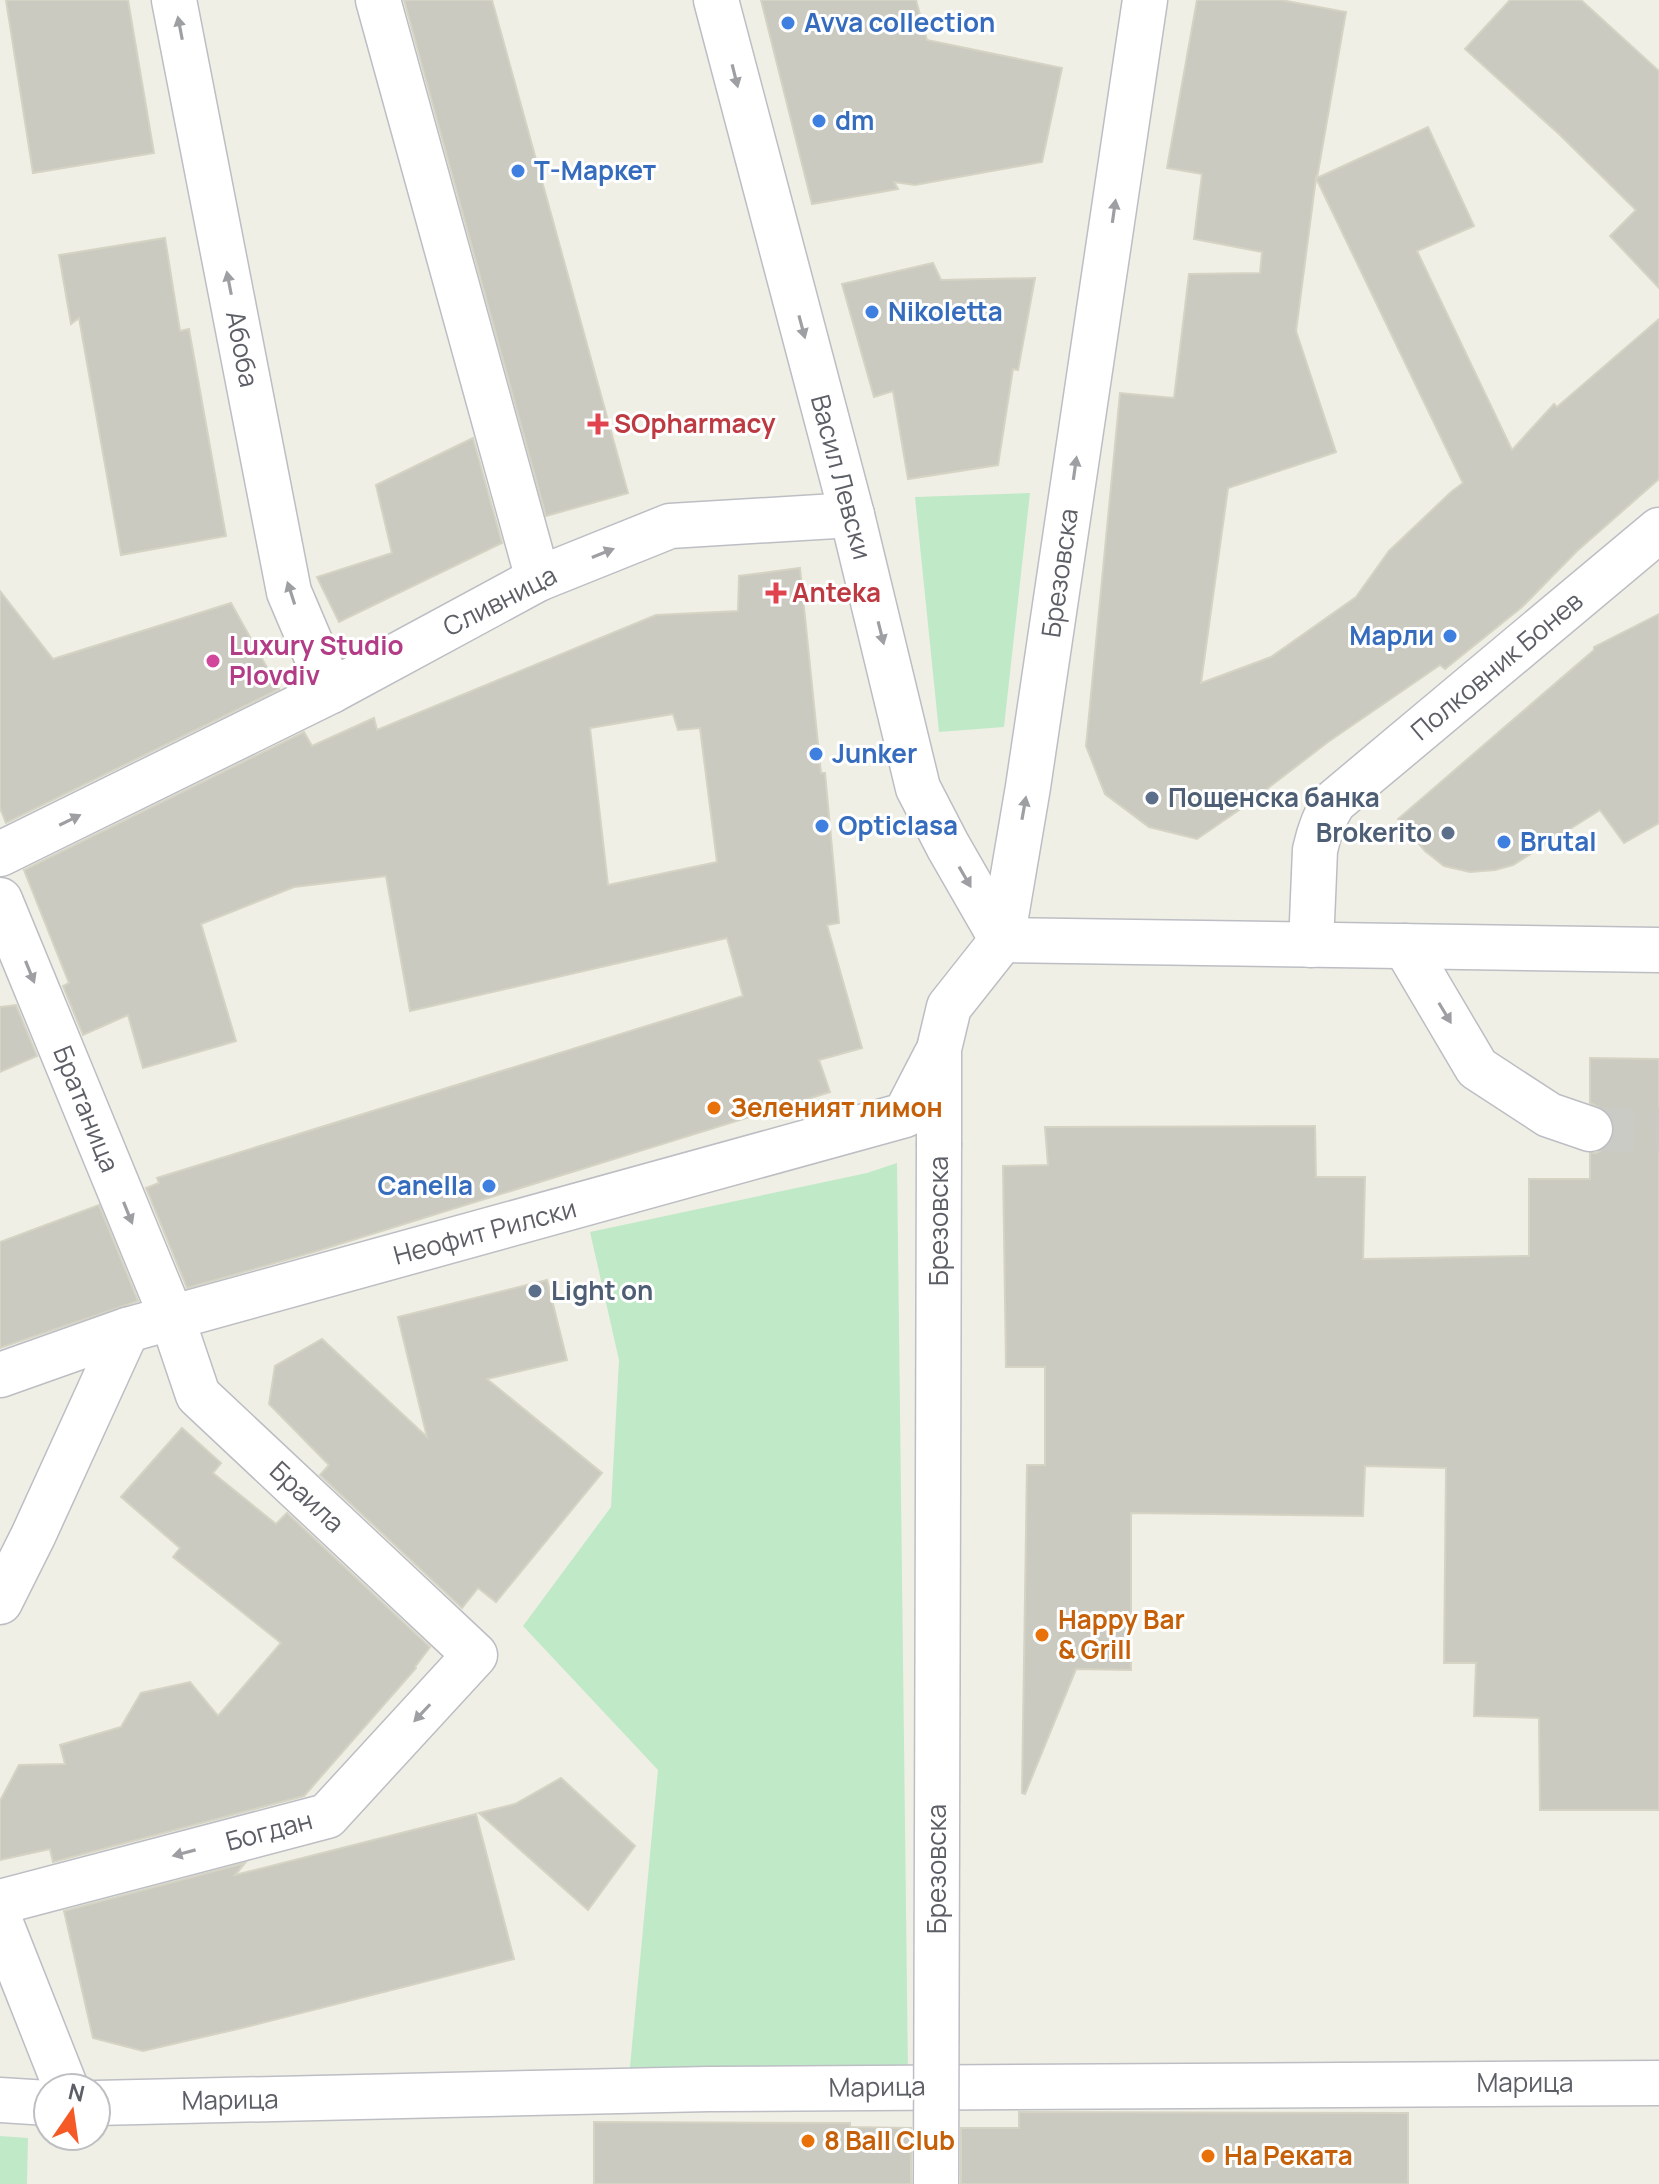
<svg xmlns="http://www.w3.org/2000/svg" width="1659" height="2184" font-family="Manrope,sans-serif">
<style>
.green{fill:#c0e9c7}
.building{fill:#cbcac1;stroke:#d5d3c3;stroke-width:2;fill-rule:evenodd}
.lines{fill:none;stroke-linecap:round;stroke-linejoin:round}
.minor-tunnel{stroke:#cbcbc5;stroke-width:44;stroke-dasharray:44 22;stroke-linecap:butt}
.minor-casing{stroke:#bcbec4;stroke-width:47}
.minor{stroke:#fff;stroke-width:44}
.minor-bridge-casing{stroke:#bcbec4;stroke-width:47;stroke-linecap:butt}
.minor-bridge{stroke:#fff;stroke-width:44}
.oneway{fill:#9d9fa3}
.shop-dot{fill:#3f7fe0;stroke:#fff;stroke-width:3}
.health-dot{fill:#e0444e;stroke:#fff;stroke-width:3}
.hotel-dot{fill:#d1479c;stroke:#fff;stroke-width:3}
.service-dot{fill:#5c6f8a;stroke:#fff;stroke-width:3}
.food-dot{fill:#e8710a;stroke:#fff;stroke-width:3}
.labels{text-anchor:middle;stroke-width:6;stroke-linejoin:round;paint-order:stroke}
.shop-label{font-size:26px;font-weight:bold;fill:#366cbe;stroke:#fff;text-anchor:start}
.street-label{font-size:26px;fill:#5c5f66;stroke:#fff}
.health-label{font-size:26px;font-weight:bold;fill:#be3a42;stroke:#fff;text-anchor:start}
.hotel-label{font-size:26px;font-weight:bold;fill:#b23c85;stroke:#fff;text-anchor:start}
.service-label{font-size:26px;font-weight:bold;fill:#4e5e75;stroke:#fff;text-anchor:start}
.food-label{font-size:26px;font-weight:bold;fill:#c56008;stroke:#fff;text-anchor:start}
</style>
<rect width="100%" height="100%" fill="#f0efe5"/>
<g class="green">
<polygon points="1030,493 1004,727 939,732 915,497"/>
<polygon points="897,1163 908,2073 629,2077 658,1770 523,1626 611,1507 619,1360 590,1232 867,1173"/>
<polygon points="0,2136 28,2138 27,2184 0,2184"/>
</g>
<g class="building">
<polygon points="6,0 128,0 154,153 33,173"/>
<polygon points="404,0 492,0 628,493 546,516"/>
<polygon points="761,0 916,0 927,40 1062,68 1042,162 915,185 894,182 898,189 812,204"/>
<path d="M 1197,0 L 1281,0 L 1346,12 L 1317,178 L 1428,127 L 1474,226 L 1417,251 L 1512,450 L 1554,404 L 1557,407 L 1659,319 L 1659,479 L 1577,551 L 1522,607 L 1445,669 L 1440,665 L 1328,742 L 1242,808 L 1197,839 L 1149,827 L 1105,794 L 1086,746 L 1120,393 L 1174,398 L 1189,274 L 1260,273 L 1262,252 L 1194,239 L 1202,174 L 1167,168 ZM 1316,178 L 1463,483 L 1451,492 L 1389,551 L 1356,597 L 1271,657 L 1201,683 L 1228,488 L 1336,452 L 1296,331 Z"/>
<polygon points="1510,0 1581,0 1659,71 1659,288 1610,236 1636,210 1560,135 1465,49"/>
<polygon points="165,238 180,331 189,329 226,536 121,555 79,318 71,324 59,255"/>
<polygon points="933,263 941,280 1035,278 1018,370 1013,369 998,465 908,479 893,391 874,397 842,284"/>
<polygon points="473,438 502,543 339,622 317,577 392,553 376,485"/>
<path d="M 800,568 L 821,773 L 825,773 L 839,923 L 827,925 L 862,1048 L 819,1060 L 830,1092 L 314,1252 L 187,1288 L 146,1188 L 159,1183 L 157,1178 L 743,996 L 727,938 L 410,1011 L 386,876 L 294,887 L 201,924 L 236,1041 L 143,1068 L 128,1015 L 83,1035 L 63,986 L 69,983 L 24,870 L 304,732 L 312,746 L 374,718 L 377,730 L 656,615 L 738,611 L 739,576 ZM 673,714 L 678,730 L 700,728 L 717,862 L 608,885 L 590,728 Z"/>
<polygon points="0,591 53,659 231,603 279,689 6,823 0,808"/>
<polygon points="1659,614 1659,823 1624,843 1600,810 1513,865 1495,870 1470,872 1444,866 1425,851 1398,819 1594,650 1594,647"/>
<polygon points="16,1005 37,1056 0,1072 0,1007"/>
<polygon points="1590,1058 1659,1059 1659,1810 1540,1810 1539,1718 1474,1716 1476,1663 1444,1663 1446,1468 1365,1466 1363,1516 1131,1513 1131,1670 1076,1669 1025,1794 1022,1793 1027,1465 1045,1465 1045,1367 1006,1367 1003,1166 1048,1165 1045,1127 1315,1126 1316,1177 1365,1177 1363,1259 1529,1256 1529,1179 1590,1179 1590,1153 1596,1153 1606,1148 1614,1136 1615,1125 1609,1113 1590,1103"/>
<polygon points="99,1205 138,1301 0,1348 0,1242"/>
<polygon points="547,1280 567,1360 487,1379 602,1473 496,1602 478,1588 462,1608 320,1475 329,1465 269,1404 275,1366 322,1339 427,1437 398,1317"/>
<polygon points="182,1428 221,1463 213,1473 276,1524 287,1513 430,1647 415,1667 416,1668 304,1796 53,1862 50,1849 0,1860 0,1801 19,1765 65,1764 60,1745 121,1727 141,1693 190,1682 218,1716 281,1643 173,1557 180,1548 121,1497"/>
<polygon points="561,1778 635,1846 588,1910 479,1813 515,1804"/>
<polygon points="476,1814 514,1959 242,2028 143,2051 93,2038 64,1911 245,1863 235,1875"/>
<polygon points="1019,2112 1408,2113 1408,2184 961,2184 961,2128 1019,2128"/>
<polygon points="594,2122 850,2123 850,2127 911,2128 911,2184 594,2184"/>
</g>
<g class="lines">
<polyline class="minor-tunnel" points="1590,1129 1659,1130"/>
<g class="minor-casing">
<g id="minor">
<polyline points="174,0 289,592 331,691"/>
<polyline points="378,0 538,579"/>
<polyline points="716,0 852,515 918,788 948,846 1002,940"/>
<polyline points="0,854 331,691 538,579 670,526 852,515"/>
<polyline points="0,900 172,1318 198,1395 475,1655 327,1816 0,1902"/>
<polyline points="1002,940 1659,950"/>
<path d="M 1311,945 L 1315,850 C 1319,832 1324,817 1334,802 L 1659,530"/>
<polyline points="1405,946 1477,1068 1549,1115 1590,1129"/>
<polyline points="939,1143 939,1049 949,1007 1002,940 1028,787 1145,0"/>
<polyline points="0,1375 127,1330 905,1115 936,1055"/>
<polyline points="0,1602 33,1536 127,1330"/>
<polyline points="0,1921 66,2088"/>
<polyline points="0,2100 48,2103"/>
<polyline points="96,2103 709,2089 1659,2083"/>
</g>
</g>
<use href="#minor" class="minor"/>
<g class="minor-bridge-casing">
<polyline id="minor-bridge" points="936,2184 939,1143"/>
</g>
<use href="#minor-bridge" class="minor-bridge"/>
</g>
<defs><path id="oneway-solid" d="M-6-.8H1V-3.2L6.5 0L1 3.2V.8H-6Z" transform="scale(2)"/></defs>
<g class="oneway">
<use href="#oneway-solid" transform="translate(180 28) rotate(-101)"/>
<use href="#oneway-solid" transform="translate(735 76) rotate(76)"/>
<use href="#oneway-solid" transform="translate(1114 211) rotate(-82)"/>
<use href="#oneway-solid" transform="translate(229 283) rotate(-101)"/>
<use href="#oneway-solid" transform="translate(802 327) rotate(75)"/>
<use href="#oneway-solid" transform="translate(1075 468) rotate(-82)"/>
<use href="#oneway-solid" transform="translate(603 553) rotate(-22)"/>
<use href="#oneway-solid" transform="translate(291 593) rotate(-108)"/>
<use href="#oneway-solid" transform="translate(881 633) rotate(76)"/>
<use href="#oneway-solid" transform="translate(1024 808) rotate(-80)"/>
<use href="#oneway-solid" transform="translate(70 820) rotate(-26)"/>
<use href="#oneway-solid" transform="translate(965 877) rotate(60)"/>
<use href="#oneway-solid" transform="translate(30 972) rotate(68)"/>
<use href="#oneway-solid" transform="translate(1445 1013) rotate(59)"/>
<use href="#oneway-solid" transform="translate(128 1213) rotate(68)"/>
<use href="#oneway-solid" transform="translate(422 1713) rotate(133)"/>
<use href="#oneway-solid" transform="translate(184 1853) rotate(165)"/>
</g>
<g class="shop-dot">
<circle cx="788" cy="23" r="8"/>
<circle cx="819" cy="121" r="8"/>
<circle cx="518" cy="171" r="8"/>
<circle cx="872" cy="312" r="8"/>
<circle cx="1450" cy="636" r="8"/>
<circle cx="816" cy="754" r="8"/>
<circle cx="822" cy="826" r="8"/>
<circle cx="1504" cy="842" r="8"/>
<circle cx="489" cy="1186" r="8"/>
</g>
<g class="health-dot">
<path d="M594 412h8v8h8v8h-8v8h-8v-8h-8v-8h8z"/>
<path d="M772 581h8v8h8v8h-8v8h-8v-8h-8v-8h8z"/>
</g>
<circle class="hotel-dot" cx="213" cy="661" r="8"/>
<g class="service-dot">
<circle cx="1152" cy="798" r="8"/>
<circle cx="1448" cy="833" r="8"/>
<circle cx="535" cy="1291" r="8"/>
</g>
<g class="food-dot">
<circle cx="714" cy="1108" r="8"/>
<circle cx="1042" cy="1635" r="8"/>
<circle cx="808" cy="2141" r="8"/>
<circle cx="1208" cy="2156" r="8"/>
</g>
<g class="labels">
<g class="shop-label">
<text x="804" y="32">Avva collection</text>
<text x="835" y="130">dm</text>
<text x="534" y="180">Т-Маркет</text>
<text x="888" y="321">Nikoletta</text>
<text x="1434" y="645" text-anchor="end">Марли</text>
<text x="832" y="763">Junker</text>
<text x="838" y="835">Opticlasa</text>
<text x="1520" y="851">Brutal</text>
<text x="473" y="1195" text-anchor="end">Canella</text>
</g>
<g class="street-label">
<text transform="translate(242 349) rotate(79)" y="9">Абоба</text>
<text transform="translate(841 477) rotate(75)" y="9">Васил Левски</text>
<text transform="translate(1060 573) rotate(-82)" y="9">Брезовска</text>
<text transform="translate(500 601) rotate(-27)" y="9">Сливница</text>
<text transform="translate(1497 666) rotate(-40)" y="9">Полковник Бонев</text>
<text transform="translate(86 1109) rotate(68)" y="9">Братаница</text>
<text transform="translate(939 1221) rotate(-90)" y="9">Брезовска</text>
<text transform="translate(485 1232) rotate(-15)" y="9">Неофит Рилски</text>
<text transform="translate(307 1497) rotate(43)" y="9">Браила</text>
<text transform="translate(269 1831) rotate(-15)" y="9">Богдан</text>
<text transform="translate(937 1869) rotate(-90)" y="9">Брезовска</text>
<text x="1525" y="2092">Марица</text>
<text transform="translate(877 2087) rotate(-1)" y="9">Марица</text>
<text transform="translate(230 2100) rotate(-1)" y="9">Марица</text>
</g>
<g class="health-label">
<text x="614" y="433">SOpharmacy</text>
<text x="792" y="602">Anteka</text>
</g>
<g class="hotel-label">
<text x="229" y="655">Luxury Studio<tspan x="229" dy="30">Plovdiv</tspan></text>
</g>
<g class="service-label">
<text x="1168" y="807">Пощенска банка</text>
<text x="1432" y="842" text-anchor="end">Brokerito</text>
<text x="551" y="1300">Light on</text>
</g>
<g class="food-label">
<text x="730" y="1117">Зеленият лимон</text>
<text x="1058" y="1629">Happy Bar<tspan x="1058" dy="30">&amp; Grill</tspan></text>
<text x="824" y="2150">8 Ball Club</text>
<text x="1224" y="2165">На Реката</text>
</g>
</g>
<g transform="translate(72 2112) rotate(13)"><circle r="38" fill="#ffffff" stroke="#bebfc2" stroke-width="2"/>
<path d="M0-6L14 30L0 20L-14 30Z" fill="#f55a26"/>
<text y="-12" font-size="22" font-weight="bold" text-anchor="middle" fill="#5c5f66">N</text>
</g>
</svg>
